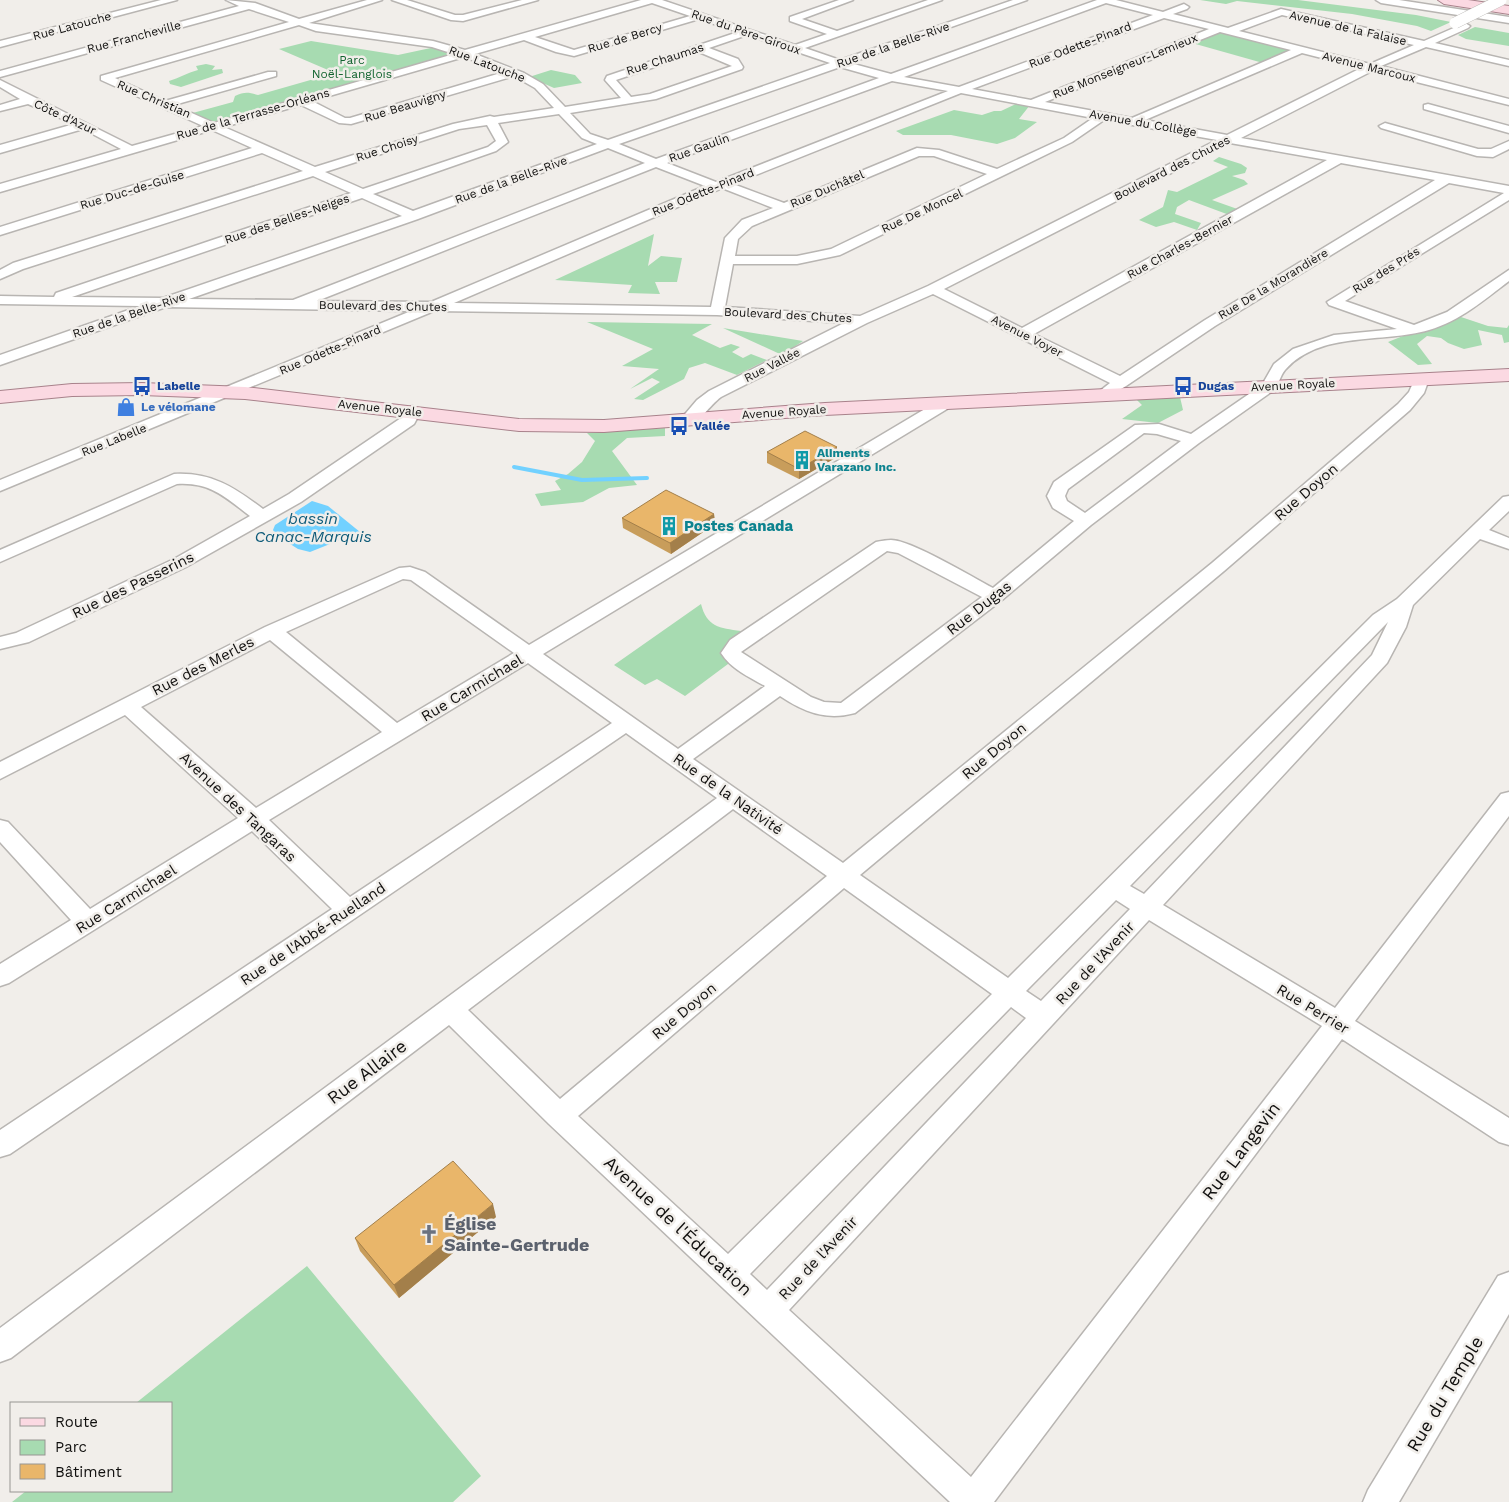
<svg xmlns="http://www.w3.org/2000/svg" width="1509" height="1502" font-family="'Work Sans',sans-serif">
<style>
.green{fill:#a7dbb1}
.water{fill:#72d1ff}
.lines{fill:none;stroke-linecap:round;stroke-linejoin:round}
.stream{stroke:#72d1ff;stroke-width:4}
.minor-casing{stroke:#b8b5b2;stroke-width:3}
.major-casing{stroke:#a8828b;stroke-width:2}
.minor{fill:#fff;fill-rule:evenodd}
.major{fill:#fbd9e2;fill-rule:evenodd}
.minor-bridge-casing{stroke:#b8b5b2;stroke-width:12;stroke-linecap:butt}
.minor-bridge{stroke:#fff;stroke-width:11}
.wall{fill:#c89d5b}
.shaded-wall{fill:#a37f4a}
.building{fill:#e9b66a;stroke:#a37f4a}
.labels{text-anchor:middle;stroke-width:5;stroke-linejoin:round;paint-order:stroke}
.far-street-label{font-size:12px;fill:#11100f;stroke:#f1eeea}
.far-park-label{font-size:12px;fill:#11632f;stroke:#f1eeea}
.far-transit-label{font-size:12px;font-weight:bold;fill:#164399;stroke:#f1eeea;text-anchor:start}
.far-shop-label{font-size:12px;font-weight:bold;fill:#366cbe;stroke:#f1eeea;text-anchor:start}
.far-culture-label{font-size:12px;font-weight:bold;fill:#0d838f;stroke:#f1eeea;text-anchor:start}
.street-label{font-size:15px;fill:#11100f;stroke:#f1eeea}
.culture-label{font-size:15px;font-weight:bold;fill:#0d838f;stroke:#f1eeea;text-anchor:start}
.water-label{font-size:16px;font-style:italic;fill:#0e5b79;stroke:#f1eeea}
.near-street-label{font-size:18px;fill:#11100f;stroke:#f1eeea}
.near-worship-label{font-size:18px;font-weight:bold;fill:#5b616d;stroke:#f1eeea;text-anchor:start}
</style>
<rect width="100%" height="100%" fill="#f1eeea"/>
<g class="green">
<polygon points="1200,0 1298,0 1416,15 1451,22 1431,31 1417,26 1352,14 1237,1 1226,4"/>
<polygon points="1475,27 1509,33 1509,46 1466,39 1458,35"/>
<polygon points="1223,31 1293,50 1263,63 1192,43"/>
<path d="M 311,41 L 398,55 L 440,46 L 463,53 L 215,126 L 189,114 L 233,102 L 235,96 C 244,92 248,92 258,95 L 335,73 L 279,49 Z"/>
<path d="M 206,64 L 215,66 L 212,70 L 222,69 L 223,73 L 181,87 L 170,84 L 169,81 C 179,78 187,73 198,70 L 196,66 Z"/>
<polygon points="551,70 575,75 582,83 554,88 529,77"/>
<polygon points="1018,103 1030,105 1019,119 1037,122 1015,138 997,144 951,135 903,135 896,131 954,110 982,115 994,111 1001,111"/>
<polygon points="1219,157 1241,164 1247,168 1245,173 1232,176 1244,180 1248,184 1212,200 1243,211 1232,216 1189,200 1177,207 1175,214 1201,223 1197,230 1174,222 1156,227 1139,220 1163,207 1168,190 1177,192 1228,167 1213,161"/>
<polygon points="654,234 648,266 661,256 682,258 677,282 655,282 660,294 628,293 632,285 555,280"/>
<polygon points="1455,315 1488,326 1507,328 1509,325 1509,342 1504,343 1502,335 1478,330 1482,345 1464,349 1448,343 1441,338 1427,336 1417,344 1432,364 1418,365 1388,342"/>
<polygon points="587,322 712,324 692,335 720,348 731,344 740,347 732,352 743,358 751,354 767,360 737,375 705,363 689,368 684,379 643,400 634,399 660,382 652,378 630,389 659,369 622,366 653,349"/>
<polygon points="723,328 803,341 782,355"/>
<polygon points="1180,397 1183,410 1158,423 1122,419 1142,405 1136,399"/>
<polygon points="665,428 665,436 627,438 612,451 637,485 609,488 583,502 541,506 535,494 561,490 555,481 568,474 582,462 595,441 587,433"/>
<path d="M 701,604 C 707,627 719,628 741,631 L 728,664 L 685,696 L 657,679 L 645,685 L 614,665 Z"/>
<polygon points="307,1266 481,1476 453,1502 12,1502 26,1491 171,1491 171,1403 136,1403"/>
</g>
<polygon class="water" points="312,501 328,506 360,532 310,552 298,549 276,535 273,530 275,525"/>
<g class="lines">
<polyline class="stream" points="514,467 582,480 647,478"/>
<g class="minor-casing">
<g id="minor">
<polygon points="161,0 177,0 0,47 0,41"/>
<path d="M 226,0 L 255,3 L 299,19 L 367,0 L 382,0 L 309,23 L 433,41 L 465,50 L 641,0 L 662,0 L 795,45 L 827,34 L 790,21 L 790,17 L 839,0 L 853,0 L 802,19 L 837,31 L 928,0 L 942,0 L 805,48 L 840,60 L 1013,0 L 1027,0 L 850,63 L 891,74 L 1097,0 L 1116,0 L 1163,12 L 1184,4 L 1189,7 L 1187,9 L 1173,14 L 1228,28 L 1281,9 L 1424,41 L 1465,23 L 1470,26 L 1468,28 L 1435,43 L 1509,60 L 1509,66 L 1426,47 L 1381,66 L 1509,99 L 1509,105 L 1372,71 L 1241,138 L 1509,186 L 1509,200 L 1345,301 L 1414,325 L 1447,312 L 1509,270 L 1509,281 C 1484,300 1460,321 1429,330 C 1382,344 1321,330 1285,370 C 1280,376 1279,384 1274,390 L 1199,443 L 1091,525 L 1002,600 L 855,713 C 826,721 804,712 780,696 L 693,759 L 843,863 L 1212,563 L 1398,404 L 1409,392 L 1416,376 L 1426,376 L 1429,379 L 1424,393 L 1410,410 L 1224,571 L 860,875 L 1008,978 L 1373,615 L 1397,599 L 1503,497 L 1509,496 L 1509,511 L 1489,530 L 1509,538 L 1509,549 L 1480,539 L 1413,605 L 1406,627 L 1387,663 L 1163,905 L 1335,1008 L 1501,794 L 1509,792 L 1509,816 L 1355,1021 L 1509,1118 L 1509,1145 L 1499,1142 L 1342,1039 L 994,1502 L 950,1502 L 549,1124 L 449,1025 L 11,1358 L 0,1362 L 0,1328 L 717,798 L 626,733 L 10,1154 L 0,1157 L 0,1130 L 332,909 L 252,831 L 9,983 L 0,986 L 0,964 L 71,920 L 0,842 L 0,820 L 8,822 L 90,909 L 238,818 L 125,715 L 0,779 L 0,762 L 265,627 L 399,568 L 410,567 L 425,572 L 529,645 L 940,400 L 952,400 L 954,403 L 952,406 L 543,654 L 678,749 L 765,686 C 749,677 731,669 721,653 L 730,640 L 876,542 C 881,541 886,540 891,540 C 911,540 972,577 993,588 L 1074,521 L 1053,508 L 1047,496 L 1054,482 L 1135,425 L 1159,424 L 1191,434 L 1262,385 L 1274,364 L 1293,349 L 1334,335 L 1397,329 L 1329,305 L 1327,302 L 1504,193 L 1449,183 L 1215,326 L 1126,386 L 1104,399 L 1096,394 L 1110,383 L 933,294 L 867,323 L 721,397 C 710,405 700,422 688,425 L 680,420 L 697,400 L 709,391 L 844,323 L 717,315 L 434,311 L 0,491 L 0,480 L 411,311 L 166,307 L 0,365 L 0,355 L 140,306 L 0,304 L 0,296 L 54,297 L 56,293 L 351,193 L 313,176 L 23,269 L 0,279 L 0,270 L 13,263 L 303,171 L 262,153 L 0,235 L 0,227 L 252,148 L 212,130 L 0,192 L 0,184 L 121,149 L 83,129 L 0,153 L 0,145 L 74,124 L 28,104 L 0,111 L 0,105 L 20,99 L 0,87 L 0,80 L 132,146 L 203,126 L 101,80 L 101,76 L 289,22 L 249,9 L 0,77 L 0,71 L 239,6 ZM 652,3 L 690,16 L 574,50 L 535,37 ZM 1106,3 L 1153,15 L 959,87 L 904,77 ZM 1282,15 L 1414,45 L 1370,64 L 1239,31 ZM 1164,18 L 1209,29 L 1031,100 L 972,89 ZM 699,19 L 738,32 L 607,76 L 605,80 L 621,98 L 565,107 L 543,84 L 524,73 L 475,54 L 524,40 L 556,52 L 574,56 ZM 299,25 L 316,31 L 432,47 L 454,54 L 214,123 L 174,105 L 276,76 L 276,72 L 268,72 L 165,101 L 115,78 ZM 1220,32 L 1291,50 L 1132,118 L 1045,102 ZM 747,35 L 830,63 L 608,140 L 590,134 L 570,113 L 656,99 L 742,69 L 743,67 L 738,59 L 709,48 ZM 699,52 L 732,66 L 650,94 L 631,97 L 616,80 ZM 1302,53 L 1361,68 L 1227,135 L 1145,120 ZM 464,57 L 504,72 L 350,118 L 345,118 L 312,101 ZM 840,67 L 879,78 L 656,159 L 619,144 ZM 514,76 L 535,88 L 554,108 L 494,117 L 490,116 L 453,124 L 315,167 L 224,127 L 301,105 L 339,123 L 351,124 ZM 892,81 L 948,91 L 716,182 L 667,163 ZM 961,93 L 1093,118 L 1064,138 L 997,169 L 939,150 L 917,148 L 784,203 L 733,184 ZM 559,114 L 582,138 L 597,144 L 413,211 L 373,194 L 496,151 L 508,142 L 498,123 ZM 1104,120 L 1217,140 L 928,286 L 860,316 L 725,307 L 733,264 L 797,264 L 840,255 L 1072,142 ZM 487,125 L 496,141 L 488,147 L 363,189 L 325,172 L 459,129 ZM 1230,143 L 1327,160 L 1022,328 L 944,289 ZM 608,148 L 645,163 L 293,300 L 189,299 L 418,219 ZM 919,156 L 934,156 L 987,174 L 831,249 L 797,256 L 735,256 L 738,239 L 752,226 ZM 1341,163 L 1435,180 L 1205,320 L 1120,376 L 1034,334 ZM 656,167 L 705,186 L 431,302 L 317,301 ZM 722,188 L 773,208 L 742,220 L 725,238 L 711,307 L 454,303 ZM 362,198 L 402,216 L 163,298 L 72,297 ZM 1144,433 L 1157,434 L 1181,441 L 1085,513 L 1067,501 L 1065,496 L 1068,489 ZM 887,551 L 898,553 L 982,597 L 841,703 L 824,702 L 811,697 L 741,652 ZM 403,579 L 411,580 L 514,653 L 397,723 L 286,632 ZM 1388,622 L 1372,655 L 1144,894 L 1130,886 ZM 270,640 L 382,732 L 256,808 L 141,707 ZM 528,663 L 612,723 L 350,897 L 269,820 ZM 733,809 L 827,876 L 560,1099 L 468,1010 ZM 844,888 L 992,994 L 728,1254 L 578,1116 ZM 1116,900 L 1130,909 L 1041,1001 L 1026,991 ZM 1149,920 L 1322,1026 L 971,1477 L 789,1310 ZM 1011,1007 L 1026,1018 L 767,1290 L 750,1274 Z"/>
<polygon points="392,0 407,0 455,15 463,15 522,0 538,0 463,21 451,20"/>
<polygon points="1376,0 1399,0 1509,17 1509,23 1381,3"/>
<polygon points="1428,104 1509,126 1509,133 1424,109 1424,105"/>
<polygon points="1385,123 1478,149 1491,149 1509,141 1509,149 1493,157 1477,156 1381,128 1379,126"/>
<path d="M 413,406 L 421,411 L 414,424 L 301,502 L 186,567 L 29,642 L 0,649 L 0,637 L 16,633 L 174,559 L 250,516 C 225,497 210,482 177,484 L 0,562 L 0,550 L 174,474 C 211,472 234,487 263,509 L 289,494 L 401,418 L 407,408 Z"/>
<polygon points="1509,1272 1509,1314 1399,1502 1363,1502 1368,1490 1498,1276"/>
</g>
</g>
<g class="major-casing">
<g id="major">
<polygon points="1438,0 1468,0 1509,6 1509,14 1444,4"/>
<polygon points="1509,369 1509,381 825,415 604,432 519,431 245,399 142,395 72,396 0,403 0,391 72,384 142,383 245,387 519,419 604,420 825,403"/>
</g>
</g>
<use href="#minor" class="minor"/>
<use href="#major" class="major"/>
<g class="minor-bridge-casing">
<polyline id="minor-bridge" points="1455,23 1501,0"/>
</g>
<use href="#minor-bridge" class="minor-bridge"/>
</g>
<g class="wall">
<polygon points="837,447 837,457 799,479 767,463 767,452"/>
<polygon points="714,514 715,524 671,554 623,528 622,518"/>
<polygon points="496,1217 399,1298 360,1251 355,1238"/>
</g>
<g class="shaded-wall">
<polygon points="837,447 837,457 799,479 799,469"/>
<polygon points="714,514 715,524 671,554 670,543"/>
<polygon points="493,1204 496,1217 399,1298 394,1285"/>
</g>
<g class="building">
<polygon points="805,431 837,447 799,469 767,452"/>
<polygon points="666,490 714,514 670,543 622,518"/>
<polygon points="453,1161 493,1204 394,1285 355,1238"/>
</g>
<defs>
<g id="bus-bare" transform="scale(1.5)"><path d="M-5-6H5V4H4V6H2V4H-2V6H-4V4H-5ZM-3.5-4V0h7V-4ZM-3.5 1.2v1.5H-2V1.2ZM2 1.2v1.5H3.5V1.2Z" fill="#1a4fb4" stroke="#f1eeea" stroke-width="2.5" paint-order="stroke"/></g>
<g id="shop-bare" transform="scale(1.5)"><path d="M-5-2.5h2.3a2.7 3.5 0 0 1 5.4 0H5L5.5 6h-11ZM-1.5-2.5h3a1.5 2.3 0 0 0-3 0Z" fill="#3f7fe0" stroke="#f1eeea" stroke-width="2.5" paint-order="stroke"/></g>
<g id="building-bare" transform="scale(1.5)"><path d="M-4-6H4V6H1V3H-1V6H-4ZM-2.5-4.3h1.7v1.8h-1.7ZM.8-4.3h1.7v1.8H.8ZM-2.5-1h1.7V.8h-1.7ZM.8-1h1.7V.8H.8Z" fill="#0f9aa8" stroke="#f1eeea" stroke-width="2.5" paint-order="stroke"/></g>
<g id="church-bare" transform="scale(1.5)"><path d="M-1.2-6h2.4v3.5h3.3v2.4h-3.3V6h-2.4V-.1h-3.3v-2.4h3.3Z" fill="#6b7280" stroke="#f1eeea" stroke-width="2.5" paint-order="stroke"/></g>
</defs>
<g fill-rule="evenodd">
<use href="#bus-bare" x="142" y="386"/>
<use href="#bus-bare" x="1183" y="386"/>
<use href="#shop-bare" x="126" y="407"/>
<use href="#bus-bare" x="679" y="426"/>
<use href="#building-bare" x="802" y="460"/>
<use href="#building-bare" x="669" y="526"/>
<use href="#church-bare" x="429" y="1234"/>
</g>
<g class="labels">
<g class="far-street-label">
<text transform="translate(72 26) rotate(-15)" y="4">Rue Latouche</text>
<text transform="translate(1348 28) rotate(13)" y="4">Avenue de la Falaise</text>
<text transform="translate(746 32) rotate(19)" y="4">Rue du Père-Giroux</text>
<text transform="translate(134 37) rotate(-15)" y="4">Rue Francheville</text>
<text transform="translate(625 38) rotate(-17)" y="4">Rue de Bercy</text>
<text transform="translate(893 45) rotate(-19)" y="4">Rue de la Belle-Rive</text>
<text transform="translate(1080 45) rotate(-21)" y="4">Rue Odette-Pinard</text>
<text transform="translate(665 59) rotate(-18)" y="4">Rue Chaumas</text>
<text transform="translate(487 64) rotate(21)" y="4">Rue Latouche</text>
<text transform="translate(1125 66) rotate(-22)" y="4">Rue Monseigneur-Lemieux</text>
<text transform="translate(1369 67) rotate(14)" y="4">Avenue Marcoux</text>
<text transform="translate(154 99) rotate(23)" y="4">Rue Christian</text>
<text transform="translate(405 106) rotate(-17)" y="4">Rue Beauvigny</text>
<text transform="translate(253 114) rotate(-16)" y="4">Rue de la Terrasse-Orléans</text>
<text transform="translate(65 117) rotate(25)" y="4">Côte d'Azur</text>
<text transform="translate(1143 123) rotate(10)" y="4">Avenue du Collège</text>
<text transform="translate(387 148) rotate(-18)" y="4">Rue Choisy</text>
<text transform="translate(699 148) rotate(-20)" y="4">Rue Gaulin</text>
<text transform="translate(1172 168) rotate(-27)" y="4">Boulevard des Chutes</text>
<text transform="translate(511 180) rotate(-20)" y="4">Rue de la Belle-Rive</text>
<text transform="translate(827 189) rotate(-23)" y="4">Rue Duchâtel</text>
<text transform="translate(132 190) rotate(-17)" y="4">Rue Duc-de-Guise</text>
<text transform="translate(703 192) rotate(-22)" y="4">Rue Odette-Pinard</text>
<text transform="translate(922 211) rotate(-25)" y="4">Rue De Moncel</text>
<text transform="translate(287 219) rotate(-19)" y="4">Rue des Belles-Neiges</text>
<text transform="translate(1180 247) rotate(-29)" y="4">Rue Charles-Bernier</text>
<text transform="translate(1386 270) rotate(-32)" y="4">Rue des Prés</text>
<text transform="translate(1273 284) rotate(-31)" y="4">Rue De la Morandière</text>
<text transform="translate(383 306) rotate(1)" y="4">Boulevard des Chutes</text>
<text transform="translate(129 315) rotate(-19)" y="4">Rue de la Belle-Rive</text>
<text transform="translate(788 315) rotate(3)" y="4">Boulevard des Chutes</text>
<text transform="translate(1027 336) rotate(27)" y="4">Avenue Voyer</text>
<text transform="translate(330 350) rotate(-23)" y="4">Rue Odette-Pinard</text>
<text transform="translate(772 365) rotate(-27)" y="4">Rue Vallée</text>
<text transform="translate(1293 385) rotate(-3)" y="4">Avenue Royale</text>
<text transform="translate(380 408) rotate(6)" y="4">Avenue Royale</text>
<text transform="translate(784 412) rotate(-4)" y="4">Avenue Royale</text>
<text transform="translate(114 440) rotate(-22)" y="4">Rue Labelle</text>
</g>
<g class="far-park-label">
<text x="352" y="64">Parc<tspan x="352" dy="14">Noël-Langlois</tspan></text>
</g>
<g class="far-transit-label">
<text x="157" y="390">Labelle</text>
<text x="1198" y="390">Dugas</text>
<text x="694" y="430">Vallée</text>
</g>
<g class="far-shop-label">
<text x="141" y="411">Le vélomane</text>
</g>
<g class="far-culture-label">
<text x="817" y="457">Aliments<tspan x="817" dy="14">Varazano Inc.</tspan></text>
</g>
<g class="street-label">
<text transform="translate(1306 492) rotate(-41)" y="5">Rue Doyon</text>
<text transform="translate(133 585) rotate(-26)" y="5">Rue des Passerins</text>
<text transform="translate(979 608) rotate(-38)" y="5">Rue Dugas</text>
<text transform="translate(203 666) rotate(-27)" y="5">Rue des Merles</text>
<text transform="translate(472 688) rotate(-31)" y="5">Rue Carmichael</text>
<text transform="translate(994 751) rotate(-40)" y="5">Rue Doyon</text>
<text transform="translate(728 794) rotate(35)" y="5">Rue de la Nativité</text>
<text transform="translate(238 807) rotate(43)" y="5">Avenue des Tangaras</text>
<text transform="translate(126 899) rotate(-32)" y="5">Rue Carmichael</text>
<text transform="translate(313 934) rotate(-34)" y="5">Rue de l'Abbé-Ruelland</text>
<text transform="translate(1095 963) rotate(-47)" y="5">Rue de l'Avenir</text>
<text transform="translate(1313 1009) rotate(31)" y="5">Rue Perrier</text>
<text transform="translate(684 1011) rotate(-40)" y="5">Rue Doyon</text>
<text transform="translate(818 1258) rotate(-47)" y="5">Rue de l'Avenir</text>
</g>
<g class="culture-label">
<text x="684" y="531">Postes Canada</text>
</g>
<g class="water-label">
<text x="313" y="524">bassin<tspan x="313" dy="18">Canac-Marquis</tspan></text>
</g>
<g class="near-street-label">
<text transform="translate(367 1072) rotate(-37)" y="6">Rue Allaire</text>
<text transform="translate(1241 1151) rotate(-53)" y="6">Rue Langevin</text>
<text transform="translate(678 1226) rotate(43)" y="6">Avenue de l'Éducation</text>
<text transform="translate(1445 1394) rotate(-59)" y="6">Rue du Temple</text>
</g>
<g class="near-worship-label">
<text x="444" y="1230">Église<tspan x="444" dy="21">Sainte-Gertrude</tspan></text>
</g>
</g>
<rect x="10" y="1402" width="162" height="90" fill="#f1eeea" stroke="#979592"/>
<rect x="20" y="1418" width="25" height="8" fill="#fbd9e2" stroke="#979592"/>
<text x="55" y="1427" font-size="15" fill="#11100f">Route</text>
<rect x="20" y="1440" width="25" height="15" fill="#a7dbb1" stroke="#979592"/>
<text x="55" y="1452" font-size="15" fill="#11100f">Parc</text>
<rect x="20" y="1464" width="25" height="15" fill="#e9b66a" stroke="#979592"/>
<text x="55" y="1477" font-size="15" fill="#11100f">Bâtiment</text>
</svg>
